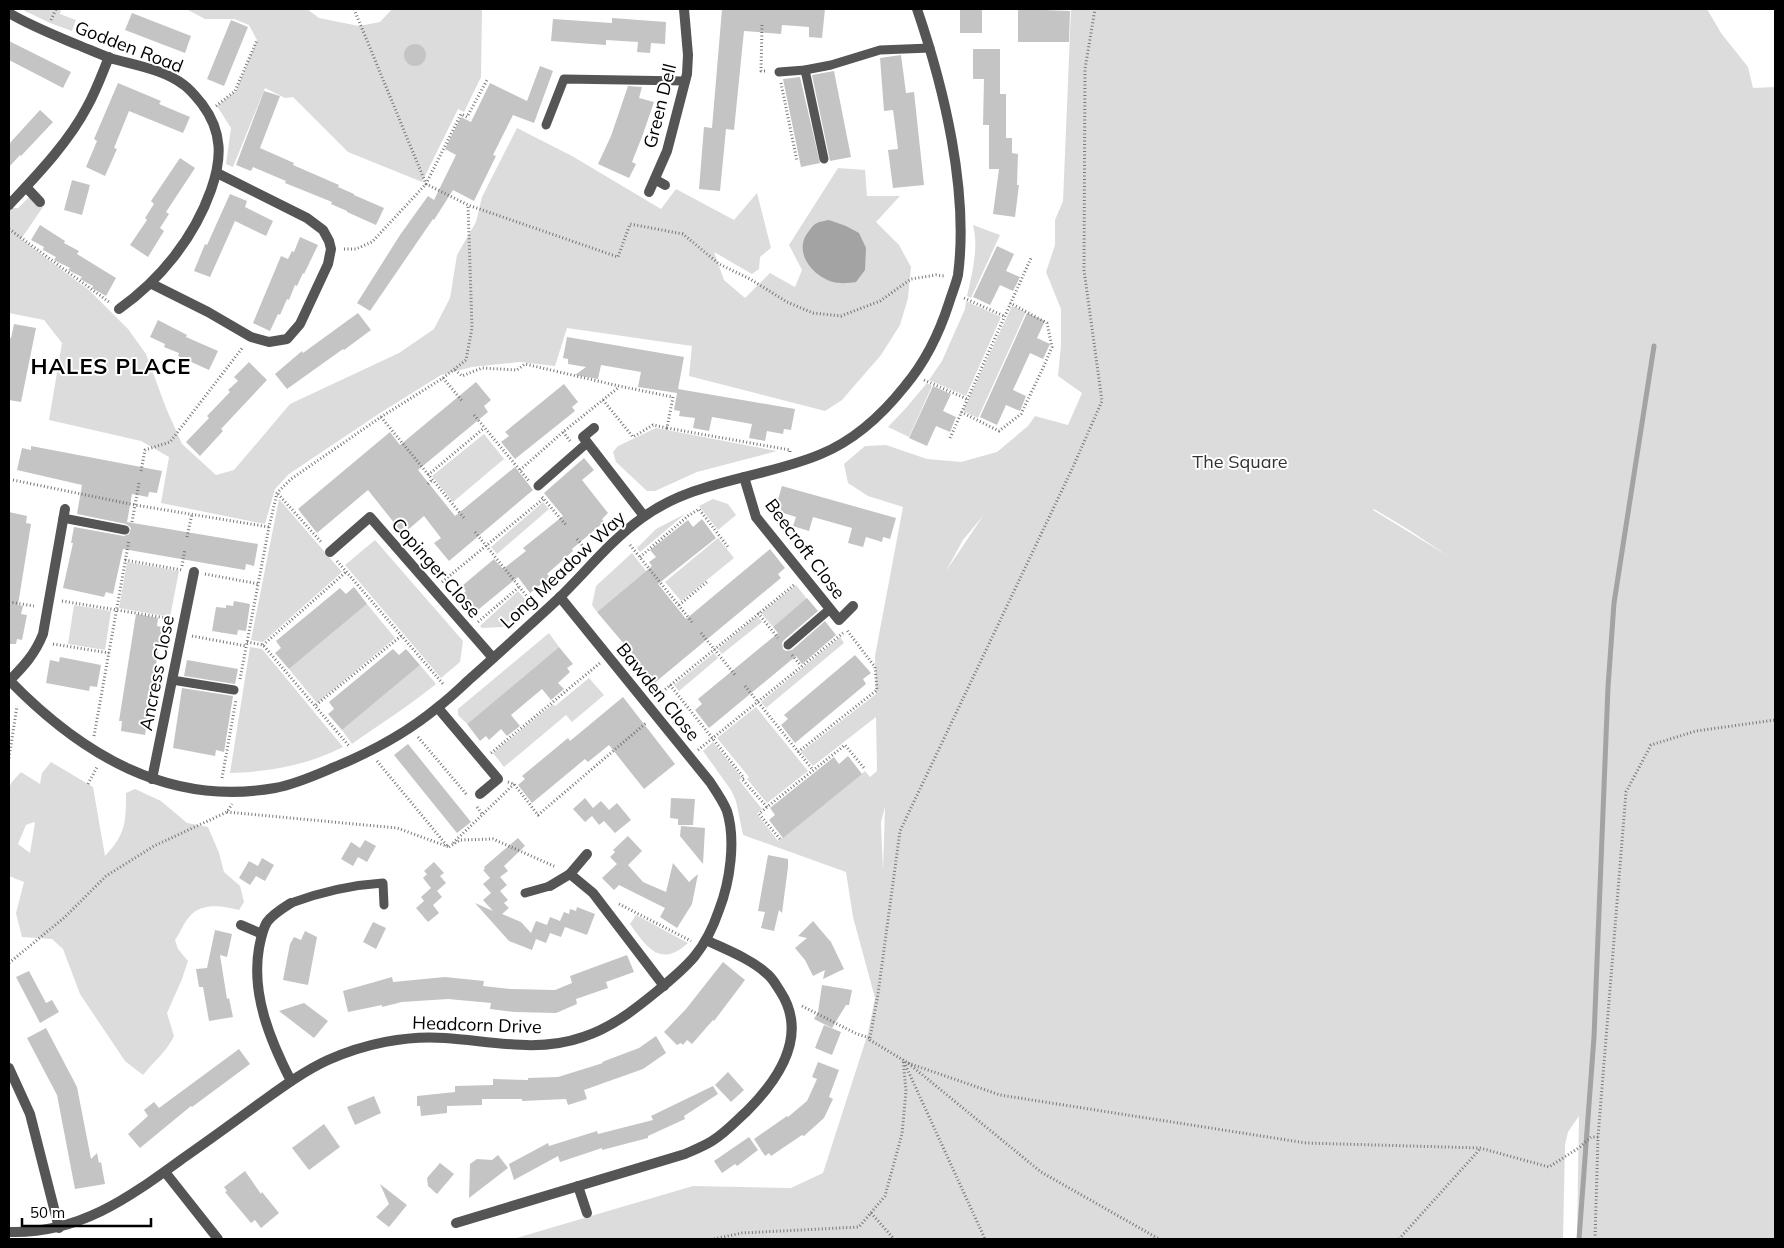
<svg xmlns="http://www.w3.org/2000/svg" width="1784" height="1248" font-family="Mulish,sans-serif">
<style>
.green{fill:#dcdcdc;fill-rule:evenodd}
.water{fill:#a3a3a3}
.lines{fill:none;stroke-linecap:round;stroke-linejoin:round}
.stream{stroke:#a3a3a3;stroke-width:5}
.building{fill:#c4c4c4}
.path{stroke:#777;stroke-width:3;stroke-dasharray:1 2.5;stroke-linecap:butt}
.lane{stroke:#555;stroke-width:9}
.street{stroke:#555;stroke-width:10}
.labels{text-anchor:middle;stroke-width:4;stroke-linejoin:round;paint-order:stroke}
.street-label{font-size:18px;fill:#000;stroke:#fff}
.park-label{font-size:18px;fill:#333;stroke:#fff}
.district-label{font-size:22px;font-weight:bold;letter-spacing:1px;fill:#000;stroke:#fff}
</style>
<rect width="100%" height="100%" fill="#fff"/>
<g class="green">
<polygon points="21,9 61,9 60,14 76,20 72,31 50,23"/>
<polygon points="186,9 307,9 319,18 359,26 380,22 392,9 482,9 481,77 464,112 458,109 422,182 348,152 293,97 285,98 265,88 233,167 226,164 231,128 217,106 236,91 257,40 249,25 234,19 205,19"/>
<path d="M 1071,9 L 1707,9 L 1721,33 L 1748,67 L 1753,88 L 1775,87 L 1775,1239 L 1577,1239 L 1579,1116 L 1568,1132 L 1565,1145 L 1563,1239 L 513,1239 L 693,1186 L 791,1188 L 823,1173 L 868,1033 L 875,998 L 853,917 L 846,872 L 743,835 L 736,801 L 731,790 L 703,751 L 713,742 L 742,778 L 739,780 L 762,809 L 757,814 L 778,841 L 865,771 L 870,777 L 877,771 L 876,717 L 813,766 L 801,752 L 876,694 L 875,656 L 903,507 L 868,496 L 848,483 L 844,464 L 865,446 L 886,445 L 927,459 L 961,462 L 997,452 L 1028,426 L 1035,416 L 1068,425 L 1082,393 L 1058,376 L 1061,345 L 1061,309 L 1046,272 L 1055,245 L 1055,220 L 1063,201 ZM 1374,509 L 1409,530 L 1448,556 L 1373,510 ZM 983,516 L 946,571 L 963,540 ZM 885,807 L 883,871 L 881,822 Z"/>
<polygon points="517,128 572,156 661,209 676,189 734,220 757,193 771,248 760,257 759,269 752,274 714,252 724,280 745,298 770,273 795,287 802,270 789,245 838,168 865,170 867,196 900,196 876,222 899,245 911,267 908,298 900,325 881,355 842,400 825,411 689,376 692,346 567,328 555,366 520,362 472,367 441,375 380,413 289,474 275,489 265,524 161,503 169,457 141,441 49,420 62,343 44,320 9,313 9,208 18,208 29,197 43,207 21,239 90,291 128,329 146,354 166,408 182,444 216,475 234,470 290,404 399,353 434,329 450,298 457,255 476,222 482,197"/>
<path d="M 973,225 L 1000,235 L 971,298 L 967,296 C 972,274 979,248 973,225 Z"/>
<polygon points="966,301 1001,317 966,396 929,380 942,361 965,309"/>
<polygon points="1012,306 1026,312 978,418 963,411"/>
<polygon points="927,383 932,386 909,437 888,427 906,408"/>
<polygon points="656,428 777,451 697,472 655,491 647,491 616,462 613,452 618,446"/>
<polygon points="484,434 504,459 453,502 432,476"/>
<polygon points="279,499 342,572 263,642 251,640"/>
<polygon points="713,499 728,504 736,515 718,530 699,506"/>
<polygon points="543,502 549,509 497,554 491,547"/>
<polygon points="685,514 640,552 637,548 656,529"/>
<polygon points="718,538 734,558 681,601 665,582"/>
<polygon points="375,540 463,641 460,662 441,678 345,565"/>
<polygon points="632,553 646,571 597,612 592,605 596,586"/>
<polygon points="127,562 179,571 170,617 119,608"/>
<polygon points="796,585 807,599 773,627 761,613"/>
<polygon points="518,591 528,603 503,627 482,628 480,626"/>
<polygon points="367,604 395,638 317,703 289,669"/>
<polygon points="74,605 111,611 105,650 68,644"/>
<polygon points="757,616 762,622 722,654 718,649"/>
<polygon points="549,633 559,647 467,724 458,715 458,709"/>
<polygon points="840,637 844,643 766,708 761,702"/>
<path d="M 250,647 L 262,649 L 343,747 C 308,765 269,772 230,773 Z"/>
<polygon points="714,653 718,658 679,691 674,685"/>
<path d="M 420,665 L 436,684 C 409,706 380,724 352,744 L 342,730 Z"/>
<polygon points="589,678 604,695 572,722 566,715 504,767 493,753 553,704 555,706"/>
<polygon points="756,707 808,771 767,803 747,779 749,777 717,738"/>
<path d="M 51,762 L 93,787 L 105,856 C 126,834 126,822 126,793 L 135,789 L 161,801 L 187,823 L 208,827 L 219,853 L 224,872 L 240,886 L 244,902 L 239,910 C 224,906 202,902 190,916 C 184,922 180,933 175,940 L 178,949 L 188,961 L 182,979 L 167,1013 L 174,1036 C 167,1051 154,1061 143,1075 L 125,1061 L 80,994 L 63,949 L 52,939 L 22,937 L 16,913 L 24,882 L 9,876 L 9,790 L 11,783 L 21,772 L 40,784 L 42,773 ZM 34,822 L 35,823 L 30,853 L 18,844 L 26,825 Z"/>
<path d="M 636,915 L 688,943 C 660,969 646,946 630,924 Z"/>
</g>
<path class="water" d="M 829,220 L 846,226 L 859,233 L 866,248 L 865,270 L 856,282 C 849,283 840,284 833,282 C 812,276 792,251 809,231 C 811,228 814,224 817,223 C 821,221 825,221 829,220 Z"/>
<g class="lines">
<polyline class="stream" points="1579,1239 1594,1037 1608,687 1614,603 1654,346"/>
</g>
<g class="building">
<polygon points="722,9 825,9 822,38 809,37 809,27 782,25 781,34 744,31 734,130 726,129 720,191 699,189 704,127 712,128"/>
<rect x="960" y="9" width="22" height="24"/>
<polygon points="1018,9 1070,11 1069,42 1018,42"/>
<polygon points="132,13 191,36 185,53 125,30"/>
<polygon points="612,18 666,22 665,44 651,43 650,53 637,52 638,42 606,40 606,45 551,41 553,19 612,23"/>
<polygon points="231,20 248,27 224,86 207,79"/>
<polygon points="9,41 71,72 63,88 9,60"/>
<circle cx="415" cy="55" r="11"/>
<polygon points="973,49 1000,49 1000,94 1006,94 1006,138 1012,138 1012,153 1018,154 1017,185 1019,185 1015,217 993,214 999,169 989,169 989,125 983,125 984,79 973,79"/>
<polygon points="901,55 906,93 914,92 924,185 893,188 888,150 898,149 895,125 893,110 884,111 880,58"/>
<polygon points="540,66 553,71 534,123 513,115 493,155 496,156 474,201 453,190 434,220 433,219 370,311 357,303 400,235 428,196 434,200 456,155 445,149 461,117 471,122 490,83 527,101"/>
<polygon points="834,71 851,157 830,161 812,75"/>
<polygon points="800,77 820,163 801,167 783,79"/>
<polygon points="118,83 161,101 159,104 190,117 183,133 129,111 114,148 117,149 105,176 86,167 97,141 94,139"/>
<polygon points="628,86 642,87 639,98 654,102 643,134 632,162 636,164 629,178 598,164 611,136"/>
<polygon points="264,91 280,96 260,148 294,163 293,165 339,185 338,187 354,194 354,195 384,208 376,225 347,212 347,211 331,204 332,202 285,183 286,181 253,167 251,171 236,165"/>
<polygon points="40,110 53,122 21,156 20,155 9,167 9,144"/>
<polygon points="180,158 195,168 166,212 169,214 160,228 164,231 148,257 130,245 147,220 145,218 154,204 151,201"/>
<polygon points="72,180 90,185 82,215 64,210"/>
<polygon points="230,194 247,201 245,207 273,221 266,236 235,221 210,277 194,271 205,244 207,245"/>
<polygon points="40,225 65,241 64,243 79,251 77,254 116,278 106,296 92,288 93,286 80,279 82,277 68,270 70,268 54,260 56,257 43,250 44,247 31,240"/>
<polygon points="300,237 318,245 304,274 303,273 297,286 295,285 289,300 287,299 280,315 278,314 270,331 253,323 281,256 288,259 292,251 294,252"/>
<polygon points="997,246 1014,254 1006,271 1020,277 1013,291 1000,285 990,305 973,297"/>
<polygon points="358,313 371,330 344,350 343,349 287,389 275,374 302,351 303,353"/>
<polygon points="1027,313 1045,321 1037,338 1050,344 1043,359 1030,353 1013,390 1026,396 1020,411 1006,405 997,425 980,417"/>
<polygon points="158,320 187,335 186,337 218,351 209,370 178,356 179,353 164,347 165,344 150,337"/>
<polygon points="14,324 36,328 21,402 9,400 9,338 11,338"/>
<polygon points="567,337 684,357 678,389 795,409 791,430 784,429 783,434 767,431 765,441 749,438 752,424 712,417 709,431 693,428 695,418 679,416 680,411 674,410 677,393 638,387 641,372 601,365 598,379 575,375 586,367 568,364 568,359 563,358"/>
<polygon points="249,362 267,380 221,429 223,431 200,456 186,442 209,418 207,416 230,392 228,390 238,381 234,377"/>
<polygon points="476,382 491,400 484,406 488,412 418,470 455,516 515,467 533,490 449,561 434,543 441,538 424,516 403,534 368,490 317,533 298,509 390,432 400,445"/>
<polygon points="564,384 578,402 572,407 575,411 515,459 501,442 509,436 505,432"/>
<polygon points="933,386 951,394 943,411 956,417 950,432 936,426 927,446 909,438"/>
<polygon points="31,446 162,471 157,493 149,492 148,497 132,494 127,522 258,544 254,566 246,564 245,570 123,549 113,594 106,592 104,597 63,588 73,543 71,543 74,527 124,536 129,534 131,528 126,524 77,514 82,485 17,470 22,448 31,450"/>
<polygon points="584,458 594,470 582,480 608,513 602,519 604,522 572,549 573,551 547,574 550,577 530,593 518,577 473,614 459,597 466,591 462,586 494,559 503,569 526,551 523,548 563,516 544,493"/>
<polygon points="782,486 896,518 890,539 883,537 882,542 866,537 863,547 848,543 852,528 813,517 809,531 793,526 796,517 780,512 781,508 776,506"/>
<polygon points="9,512 27,516 26,523 31,524 18,605 23,606 21,614 27,615 22,640 17,639 16,644 9,644"/>
<polygon points="702,519 716,538 658,584 686,619 770,549 785,568 778,574 781,578 652,685 638,667 641,664 597,612 652,566 649,562 656,557 650,550 688,520 693,527"/>
<polygon points="354,587 367,604 289,669 275,653 281,648 276,641 340,588 346,594"/>
<polygon points="807,598 818,611 784,640 782,643 783,649 786,651 792,650 825,621 836,635 802,664 796,656 709,728 695,710 702,704 698,699 778,633 773,627"/>
<polygon points="234,601 250,604 246,631 238,630 237,635 212,631 216,607 226,608 226,605 233,606"/>
<polygon points="136,614 158,618 157,626 162,627 145,735 121,731 122,721 119,721"/>
<polygon points="559,647 573,664 567,668 570,672 558,683 564,689 551,700 542,689 511,715 520,726 507,736 501,729 489,740 486,736 480,741 467,724"/>
<polygon points="393,649 399,655 406,649 420,665 342,730 328,714 334,709 329,702"/>
<polygon points="855,655 871,673 863,679 866,684 795,743 781,725 788,719 784,715"/>
<polygon points="60,657 101,665 97,687 90,686 89,691 46,683 50,660 59,662"/>
<polygon points="187,660 238,669 235,684 184,676"/>
<polygon points="182,688 233,696 224,752 216,750 215,756 173,748"/>
<polygon points="623,697 675,764 644,789 609,745 588,762 585,759 532,803 518,785 525,779 522,776 568,738 570,741"/>
<polygon points="408,744 471,822 457,833 394,755"/>
<polygon points="848,756 862,774 783,838 769,820 775,815 770,808 834,757 839,764"/>
<polygon points="585,798 593,808 601,801 609,810 617,803 631,820 615,833 604,821 599,825 592,816 585,822 573,809"/>
<polygon points="671,798 695,799 693,825 678,825 678,819 670,818"/>
<polygon points="681,826 705,828 703,864 680,836"/>
<polygon points="628,836 642,851 628,865 643,882 666,892 673,863 689,882 698,874 692,904 677,928 660,917 665,908 619,885 614,890 602,878 617,864 610,857 615,852 613,850"/>
<polygon points="518,838 525,846 504,866 508,871 500,877 507,885 500,891 508,900 504,903 509,908 502,914 521,922 531,933 536,921 547,925 550,917 560,921 564,912 569,914 570,909 576,911 577,907 595,914 587,935 565,927 561,937 550,933 546,943 536,939 532,950 509,941 475,903 493,911 483,900 491,893 483,884 490,878 483,870 485,869 484,867"/>
<polygon points="365,840 376,846 367,862 358,857 353,866 341,859 351,842 360,848"/>
<polygon points="768,855 788,859 788,867 782,913 779,910 774,931 761,928 765,912 758,911"/>
<polygon points="262,858 274,865 265,881 256,876 250,885 239,878 249,861 258,866"/>
<polygon points="434,862 444,873 440,876 446,883 437,891 442,897 433,905 439,913 428,922 416,908 424,901 421,897 431,888 423,878 427,874 424,871"/>
<polygon points="813,921 830,941 830,940 844,969 823,979 825,970 813,976 805,960 795,948 807,938 798,936"/>
<polygon points="373,922 386,928 376,949 363,942"/>
<polygon points="215,930 232,934 227,957 220,955 227,999 229,998 233,1017 209,1021 203,987 199,987 196,969 207,968"/>
<polygon points="305,931 317,937 308,985 283,980 290,944 294,937 301,940"/>
<polygon points="627,955 634,972 606,982 608,988 576,999 577,1004 556,1013 515,1012 490,1009 491,1003 448,999 402,1002 382,1007 382,1005 348,1012 343,991 392,977 393,982 445,977 484,981 483,986 511,989 555,990 572,983 570,976"/>
<polygon points="723,962 745,980 714,1021 713,1020 692,1044 687,1040 683,1045 681,1043 677,1045 664,1032 686,1009"/>
<polygon points="29,971 46,1003 52,1000 59,1012 40,1023 16,977"/>
<polygon points="822,985 852,990 849,1005 846,1005 832,1028 814,1019 818,1012"/>
<polygon points="304,1003 328,1021 314,1038 279,1011"/>
<polygon points="824,1025 841,1032 832,1055 815,1048"/>
<polygon points="46,1028 77,1087 91,1159 97,1153 99,1163 101,1162 105,1184 75,1189 57,1095 27,1038"/>
<polygon points="656,1036 666,1053 643,1069 584,1090 587,1099 568,1105 566,1099 522,1101 522,1099 482,1099 482,1105 447,1106 447,1113 421,1116 420,1106 417,1106 417,1096 455,1092 455,1086 493,1085 493,1079 528,1080 528,1078 558,1077 603,1063 602,1062 639,1048"/>
<polygon points="239,1049 250,1064 192,1107 191,1106 140,1148 128,1134 148,1116 144,1110 154,1102 159,1108"/>
<polygon points="818,1062 839,1070 829,1097 833,1099 824,1118 804,1136 802,1135 771,1156 769,1153 765,1156 754,1139 787,1116 788,1117 807,1101 817,1079 812,1077"/>
<polygon points="728,1072 744,1090 731,1102 715,1085"/>
<polygon points="713,1086 718,1094 684,1116 685,1119 648,1136 648,1138 602,1150 602,1148 560,1162 558,1156 514,1180 509,1164 548,1143 549,1146 597,1131 598,1134 653,1120 651,1116"/>
<polygon points="374,1096 381,1113 355,1125 347,1107"/>
<polygon points="324,1124 340,1147 309,1170 292,1148"/>
<polygon points="749,1137 758,1150 737,1166 735,1164 722,1173 714,1161"/>
<polygon points="498,1155 508,1168 469,1198 470,1164 477,1159 492,1160"/>
<polygon points="440,1163 454,1174 437,1194 428,1186 427,1178"/>
<polygon points="245,1171 261,1194 262,1192 279,1213 261,1228 255,1220 251,1223 225,1192 227,1191 224,1187"/>
<polygon points="380,1184 407,1205 389,1227 376,1217 389,1204"/>
</g>
<g class="lines">
<g class="path">
<polyline points="354,9 426,184 468,205 618,257 630,224 683,234 719,264 750,279 787,302 813,313 841,316 880,301 911,279 936,275 944,276"/>
<polyline points="51,20 56,9"/>
<polyline points="762,25 761,71 766,71"/>
<polyline points="781,83 797,161"/>
<polyline points="216,106 235,91 257,40"/>
<polyline points="9,229 109,302"/>
<polyline points="344,249 356,249 372,242 426,184 461,114 467,117 487,80"/>
<polyline points="964,298 1004,316"/>
<polyline points="455,370 462,376 482,368 517,370 525,364 619,386 673,397 667,428 790,450 790,452"/>
<polyline points="443,378 463,402"/>
<polyline points="924,380 967,399"/>
<polyline points="603,400 633,437 653,425 667,428"/>
<polyline points="961,412 999,431 1021,414 1043,368 1052,347 1047,323 1010,303"/>
<polyline points="474,415 529,481"/>
<polyline points="381,417 464,518"/>
<polyline points="563,432 570,441"/>
<polyline points="950,438 1031,258"/>
<polyline points="520,470 563,432 619,387"/>
<polyline points="141,471 145,450 170,442 243,347"/>
<polyline points="428,475 484,428"/>
<polyline points="13,480 135,505 269,527"/>
<polyline points="428,484 432,480"/>
<polyline points="278,494 322,543"/>
<polyline points="542,497 566,525"/>
<polyline points="132,522 139,483"/>
<polyline points="475,532 534,605"/>
<polyline points="187,537 192,514"/>
<polyline points="577,539 587,551"/>
<polyline points="630,545 692,622"/>
<polyline points="640,557 688,516 699,509 728,547"/>
<polyline points="125,560 182,570"/>
<polyline points="337,561 444,685"/>
<polyline points="182,566 185,549"/>
<polyline points="205,574 259,584"/>
<polyline points="442,582 543,499"/>
<polyline points="62,601 172,619"/>
<polyline points="9,602 34,606"/>
<polyline points="679,605 708,581"/>
<polyline points="758,613 778,638"/>
<polyline points="478,622 519,587"/>
<polyline points="701,633 736,676"/>
<polyline points="192,636 246,646"/>
<polyline points="247,642 263,645 350,747"/>
<polyline points="53,644 109,653"/>
<polyline points="263,645 347,571"/>
<polyline points="792,655 801,666"/>
<polyline points="240,679 269,527 277,493 291,479 381,417 443,378 466,360 472,328 468,205"/>
<polyline points="670,685 744,778 742,779 767,807"/>
<polyline points="745,686 813,770"/>
<polyline points="657,696 794,585"/>
<polyline points="316,705 401,636"/>
<polyline points="94,736 129,540"/>
<polyline points="418,737 467,795"/>
<polyline points="698,750 843,633"/>
<polyline points="798,752 877,690 875,667 846,629"/>
<polyline points="491,753 600,663"/>
<polyline points="9,758 17,706"/>
<polyline points="377,761 448,847"/>
<polyline points="222,778 236,700"/>
<polyline points="508,782 514,784 538,815 646,723"/>
<polyline points="88,784 97,767"/>
<polyline points="477,807 483,815"/>
<polyline points="227,812 397,828 449,847"/>
<polyline points="780,839 759,814 767,807 845,745 864,768"/>
<polyline points="453,843 514,784"/>
<polyline points="449,847 460,840 493,839 556,867"/>
<polyline points="619,904 691,941"/>
<polyline points="9,963 65,917 106,876 154,846 227,812 232,804"/>
<polyline points="802,1006 857,1034 870,1038 870,1040 908,1063 1041,1172 1159,1239"/>
<polyline points="870,1038 878,994 900,831 1073,467 1102,401 1084,270 1085,69 1095,9"/>
<polyline points="904,1062 985,1239"/>
<polyline points="908,1063 1000,1095 1306,1143 1480,1148 1549,1167 1580,1147 1591,1137 1598,1137"/>
<polyline points="871,1213 894,1239"/>
<polyline points="714,1239 742,1233 859,1227 885,1196 902,1134 906,1091 903,1059"/>
<polyline points="1399,1239 1480,1149"/>
<polyline points="1595,1239 1598,1137 1626,792 1651,745 1696,731 1775,720"/>
</g>
<g class="lane">
<polyline points="805,70 824,159"/>
<polyline points="779,72 805,70 831,65 880,50 930,48"/>
<polyline points="546,125 564,79 685,81"/>
<polyline points="538,486 587,443"/>
<polyline points="63,518 125,530"/>
<polyline points="788,645 830,609"/>
<polyline points="172,680 234,690"/>
<polyline points="525,893 550,886"/>
<path d="M 291,903 C 321,892 351,885 383,883 L 384,905"/>
</g>
<g class="street">
<path d="M 9,13 C 31,26 54,35 78,45 C 88,49 99,54 110,58 C 134,65 163,69 184,85 C 191,90 197,98 202,104 C 223,132 222,159 211,190 C 194,238 160,280 119,309"/>
<polyline points="656,180 665,185"/>
<polyline points="26,187 40,202"/>
<polyline points="649,192 667,151 687,74 688,55 684,9"/>
<path d="M 9,205 C 37,175 68,143 87,107 C 96,91 102,74 109,57"/>
<polyline points="152,284 208,312 251,337 269,342 287,339 300,324 328,264 331,249 329,241 323,230 307,218 217,173"/>
<polyline points="594,428 583,437 644,516"/>
<polyline points="744,477 756,517 839,620 853,606"/>
<polyline points="330,552 370,517 493,658"/>
<path d="M 9,680 C 81,754 168,807 275,788 C 297,784 318,774 337,766 C 373,751 408,732 438,707 C 450,698 460,688 471,678 C 500,652 529,626 558,599 C 586,572 610,541 642,518 C 695,479 762,479 821,454 C 855,440 882,415 905,386 C 926,361 939,334 949,303 C 952,293 956,284 958,275 C 969,191 944,88 917,9"/>
<path d="M 9,681 C 24,666 35,654 43,634 L 65,509"/>
<polyline points="438,708 498,779 480,794"/>
<polyline points="152,779 194,572"/>
<polyline points="570,874 593,893 664,986"/>
<polyline points="550,886 570,874 587,854"/>
<polyline points="241,925 262,934"/>
<polyline points="9,1068 30,1114 59,1228"/>
<path d="M 291,1081 C 270,1040 251,994 259,948 C 261,939 262,930 267,922 C 273,914 283,908 291,903"/>
<polyline points="165,1172 218,1239"/>
<polyline points="578,1186 587,1213"/>
<path d="M 456,1223 L 685,1154 C 694,1150 704,1146 712,1141 C 725,1133 736,1121 747,1111 C 779,1079 809,1035 780,991 C 776,985 772,977 766,973 C 751,959 725,949 706,940"/>
<path d="M 9,1232 C 79,1234 127,1199 182,1159 C 208,1141 234,1122 260,1103 C 281,1088 304,1071 328,1060 C 364,1044 406,1035 445,1038 C 491,1041 538,1053 583,1037 C 611,1028 634,1010 656,992 C 689,965 705,951 719,910 C 730,882 736,840 727,811 C 723,801 716,791 710,782 L 560,597"/>
</g>
</g>
<g class="labels">
<g class="street-label">
<text transform="translate(129 47) rotate(21)" y="6">Godden Road</text>
<text transform="translate(660 106) rotate(-76)" y="6">Green Dell</text>
<text transform="translate(805 549) rotate(53)" y="6">Beecroft Close</text>
<text transform="translate(436 568) rotate(49)" y="6">Copinger Close</text>
<text transform="translate(563 570) rotate(-43)" y="6">Long Meadow Way</text>
<text transform="translate(157 673) rotate(-79)" y="6">Ancress Close</text>
<text transform="translate(658 692) rotate(51)" y="6">Bawden Close</text>
<text transform="translate(477 1025) rotate(2)" y="6">Headcorn Drive</text>
</g>
<g class="park-label">
<text x="1240" y="468">The Square</text>
</g>
<g class="district-label">
<text x="111" y="374">HALES PLACE</text>
</g>
</g>
<rect width="1784" height="1248" fill="none" stroke="#000000" stroke-width="20"/>
<path d="M22 1218v8h129v-8" fill="none" stroke="#000000" stroke-width="2.5"/>
<text x="30" y="1218" font-size="15" fill="#000000" stroke="#ffffff" stroke-width="4" paint-order="stroke">50 m</text>
</svg>
